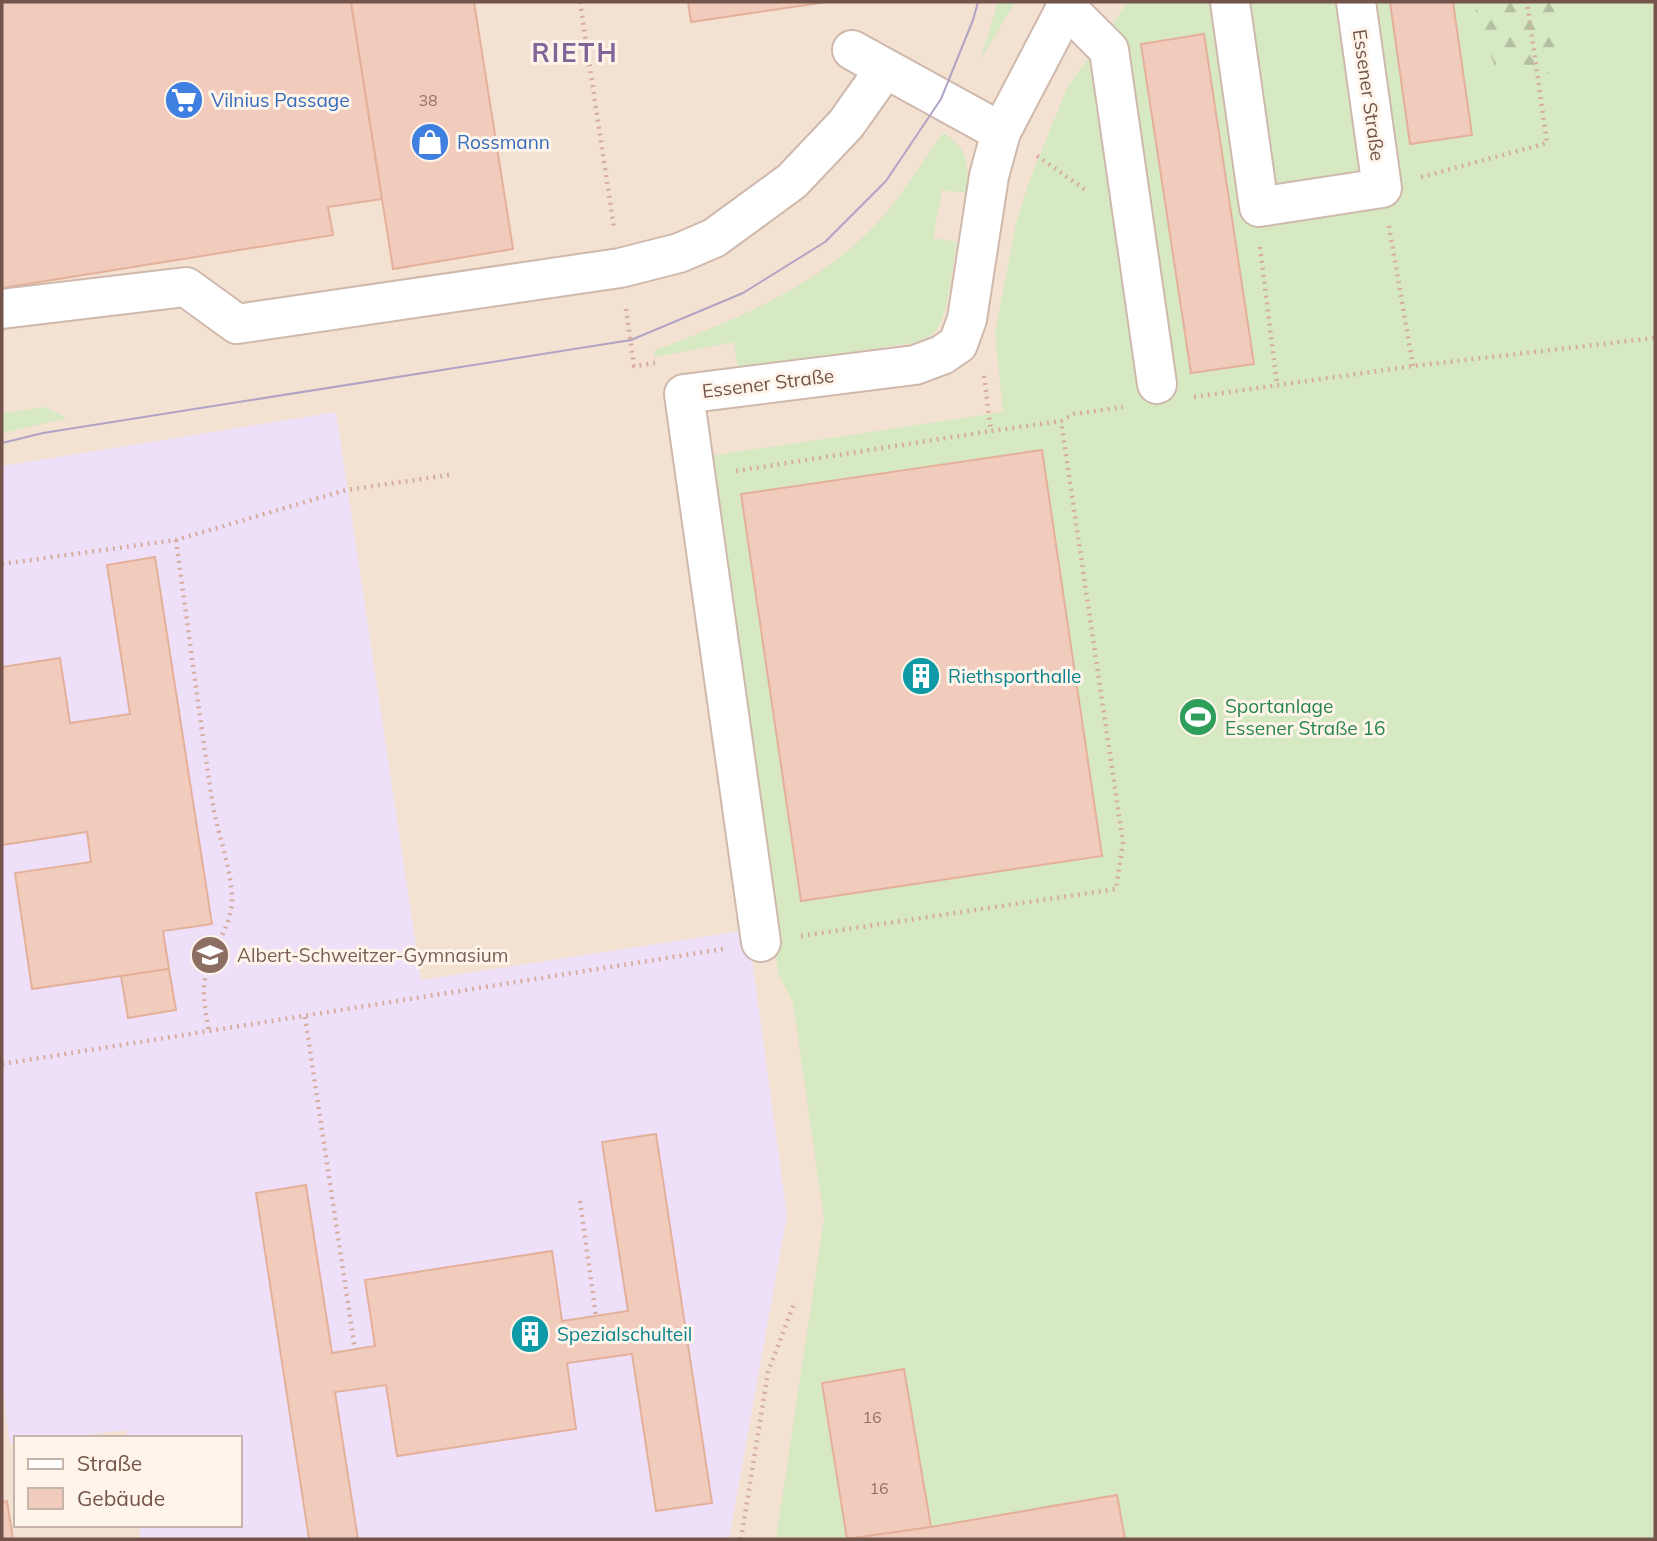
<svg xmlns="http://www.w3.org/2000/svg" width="1657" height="1541" font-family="Mulish,sans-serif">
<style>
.residential{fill:#f3e1d2;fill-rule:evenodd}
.education{fill:#ede0f8}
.grass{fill:#d6e9c2}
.forest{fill:url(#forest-firs)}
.building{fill:#f1cbbb;stroke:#e4b09c;stroke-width:2}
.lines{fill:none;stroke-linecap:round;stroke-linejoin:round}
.minor-casing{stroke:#cfb9ad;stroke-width:42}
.path{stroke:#d6ae9f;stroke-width:4.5;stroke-dasharray:2 5;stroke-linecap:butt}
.minor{stroke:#fff;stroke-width:38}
.tram{stroke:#b2a2c5;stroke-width:2}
.labels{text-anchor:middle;stroke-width:6;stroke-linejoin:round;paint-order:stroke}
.number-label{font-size:16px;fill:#937266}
.street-label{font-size:19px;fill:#74544a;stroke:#fff4ea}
.shop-label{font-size:19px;fill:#366cbe;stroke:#fff4ea;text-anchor:start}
.culture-label{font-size:19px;fill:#0d838f;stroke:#fff4ea;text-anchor:start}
.leisure-label{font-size:19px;fill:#27864d;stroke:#fff4ea;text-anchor:start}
.education-label{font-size:19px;fill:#785e54;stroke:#fff4ea;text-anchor:start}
.district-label{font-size:26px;font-weight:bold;letter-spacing:2px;fill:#816597;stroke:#fff4ea}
</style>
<defs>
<pattern id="forest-firs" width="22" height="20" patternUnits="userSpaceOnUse" patternTransform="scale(1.75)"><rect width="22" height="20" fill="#d6e9c2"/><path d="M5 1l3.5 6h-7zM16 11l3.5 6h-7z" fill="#b2bfa0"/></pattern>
</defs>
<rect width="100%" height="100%" fill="#fcf0e4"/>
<path class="residential" d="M 2,2 L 1655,2 L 1533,1539 L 2,1539 ZM 16,1438 L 240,1438 L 240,1525 L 16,1525 Z"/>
<polygon class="education" points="336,412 421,980 748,930 787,1215 729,1539 141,1539 139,1525 240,1525 240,1438 127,1438 126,1430 64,1438 16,1438 16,1443 10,1444 2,1384 2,466"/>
<g class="grass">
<polygon points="998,2 1015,2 980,61"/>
<polygon points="1128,2 1655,2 1655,1539 776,1539 824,1219 793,1002 779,976 703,457 1003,412 995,333 1016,223 1029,182 1067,88"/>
<path d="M 943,133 C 971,150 967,163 967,193 L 942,190 L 933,238 L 957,242 C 953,263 948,314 937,329 C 931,337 922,340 913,343 L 738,369 L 734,342 L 655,357 L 654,351 C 742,317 829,283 890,208 C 909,184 925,158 943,133 Z"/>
<polygon points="45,407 67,418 2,433 2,413"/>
</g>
<polygon class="forest" points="1476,2 1563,2 1549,74 1495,66 1476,20"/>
<g class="building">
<polygon points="2,2 351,2 382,199 328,207 333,235 2,288"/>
<polygon points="351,2 474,2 513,249 393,269"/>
<polygon points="688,2 827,2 691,22"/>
<polygon points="1390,2 1453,2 1472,135 1410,144"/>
<polygon points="1204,34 1254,364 1191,373 1141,44"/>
<polygon points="1042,450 1102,856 801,901 741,494"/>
<polygon points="155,557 212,924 163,931 169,969 32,989 15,873 91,862 87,832 2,845 2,667 60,658 70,723 130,714 107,565"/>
<polygon points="169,969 176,1010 128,1018 121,976"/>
<polygon points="656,1134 712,1503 656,1511 632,1354 567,1363 576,1429 397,1456 386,1385 335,1392 358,1539 309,1539 256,1193 306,1185 332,1353 375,1346 365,1280 552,1251 562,1321 628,1311 602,1142"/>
<polygon points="904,1369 931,1527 847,1539 822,1383"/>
<polygon points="1117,1495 1125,1539 847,1539 931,1527"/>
<polygon points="7,1501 13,1539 2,1539 2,1502"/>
</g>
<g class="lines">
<g class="minor-casing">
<g id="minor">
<polyline points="1230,2 1259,207 1382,188 1356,2"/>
<polyline points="1065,6 1109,50 1157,384"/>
<polyline points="852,50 1001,132"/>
<polyline points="2,309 186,287 237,324 620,268 679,253 714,238 792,181 846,124 885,69"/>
<polyline points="761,942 684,394 915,365 942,355 958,344 967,319 989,176 1001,132 1069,2"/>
</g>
</g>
<g class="path">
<polyline points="580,2 614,228"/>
<polyline points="1037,156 1087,191"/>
<polyline points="1421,177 1547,143 1527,2"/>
<polyline points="1389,226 1413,366"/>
<polyline points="1260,247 1277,385"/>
<polyline points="626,309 634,366 655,363"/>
<polyline points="984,376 991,431 1061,421 1074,414 1123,407"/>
<polyline points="1194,397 1413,366 1655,338"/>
<polyline points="736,471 991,431"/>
<path d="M 176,540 C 188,627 199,713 212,800 C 217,833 231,865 232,899 C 232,924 217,941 209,964 C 200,987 205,1008 209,1032"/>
<polyline points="2,564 176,540 346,490 449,475"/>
<polyline points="801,936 1116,889 1123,843 1061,421"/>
<polyline points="305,1017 355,1350"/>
<polyline points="2,1064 723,949"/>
<polyline points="580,1201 596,1316"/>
<polyline points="741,1539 768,1372 795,1301"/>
</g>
<use href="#minor" class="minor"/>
<polyline class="tram" points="2,443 43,433 631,340 743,293 825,242 886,181 941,99 973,20 978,2"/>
</g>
<defs>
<g id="supermarket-disc" transform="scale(2.0125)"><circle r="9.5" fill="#3f7fe0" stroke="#fff4ea"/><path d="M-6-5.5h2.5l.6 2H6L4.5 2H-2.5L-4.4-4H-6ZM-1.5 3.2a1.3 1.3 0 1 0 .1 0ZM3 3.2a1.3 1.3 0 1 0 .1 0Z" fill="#fff"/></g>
<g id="shop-disc" transform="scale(2.0125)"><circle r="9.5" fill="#3f7fe0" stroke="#fff4ea"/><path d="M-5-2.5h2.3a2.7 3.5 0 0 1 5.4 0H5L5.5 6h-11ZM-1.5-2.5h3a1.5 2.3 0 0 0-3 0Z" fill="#fff"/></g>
<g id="building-disc" transform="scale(2.0125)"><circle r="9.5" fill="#0f9aa8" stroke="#fff4ea"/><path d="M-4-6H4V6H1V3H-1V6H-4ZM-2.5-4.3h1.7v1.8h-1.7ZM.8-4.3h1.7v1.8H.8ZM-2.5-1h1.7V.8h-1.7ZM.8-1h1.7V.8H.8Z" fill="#fff"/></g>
<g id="stadium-disc" transform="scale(2.0125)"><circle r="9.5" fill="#2e9e5b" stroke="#fff4ea"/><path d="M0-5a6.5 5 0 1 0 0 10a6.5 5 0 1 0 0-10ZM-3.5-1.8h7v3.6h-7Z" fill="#fff"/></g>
<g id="school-disc" transform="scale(2.0125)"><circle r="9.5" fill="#8d6e63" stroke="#fff4ea"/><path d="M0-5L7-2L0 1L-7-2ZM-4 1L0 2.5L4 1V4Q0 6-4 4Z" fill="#fff"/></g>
</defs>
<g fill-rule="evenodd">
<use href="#supermarket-disc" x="184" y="100"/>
<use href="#shop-disc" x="430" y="142"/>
<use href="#building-disc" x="921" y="676"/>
<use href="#stadium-disc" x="1198" y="717"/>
<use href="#school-disc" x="210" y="955"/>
<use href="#building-disc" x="530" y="1334"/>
</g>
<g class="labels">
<g class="number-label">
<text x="428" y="106">38</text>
<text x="872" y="1423">16</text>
<text x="879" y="1494">16</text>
</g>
<g class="street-label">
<text transform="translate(1369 95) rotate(82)" y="7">Essener Straße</text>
<text transform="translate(768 383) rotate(-7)" y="7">Essener Straße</text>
</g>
<g class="shop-label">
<text x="211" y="107">Vilnius Passage</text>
<text x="457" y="149">Rossmann</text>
</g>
<g class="culture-label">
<text x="948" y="683">Riethsporthalle</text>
<text x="557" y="1341">Spezialschulteil</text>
</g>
<g class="leisure-label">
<text x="1225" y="713">Sportanlage<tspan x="1225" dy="22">Essener Straße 16</tspan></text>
</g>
<g class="education-label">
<text x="237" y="962">Albert-Schweitzer-Gymnasium</text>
</g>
<g class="district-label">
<text x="575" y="62">RIETH</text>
</g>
</g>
<rect width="1657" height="1541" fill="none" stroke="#74544a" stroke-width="7"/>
<rect x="14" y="1436" width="228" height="91" fill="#fff4ea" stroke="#c7b4aa" stroke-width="2"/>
<rect x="28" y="1459" width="35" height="10" fill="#ffffff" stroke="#c7b4aa" stroke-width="2"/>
<text x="77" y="1471" font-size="21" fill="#74544a">Straße</text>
<rect x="28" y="1488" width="35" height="21" fill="#f1cbbb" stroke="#c7b4aa" stroke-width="2"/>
<text x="77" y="1506" font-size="21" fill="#74544a">Gebäude</text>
</svg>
